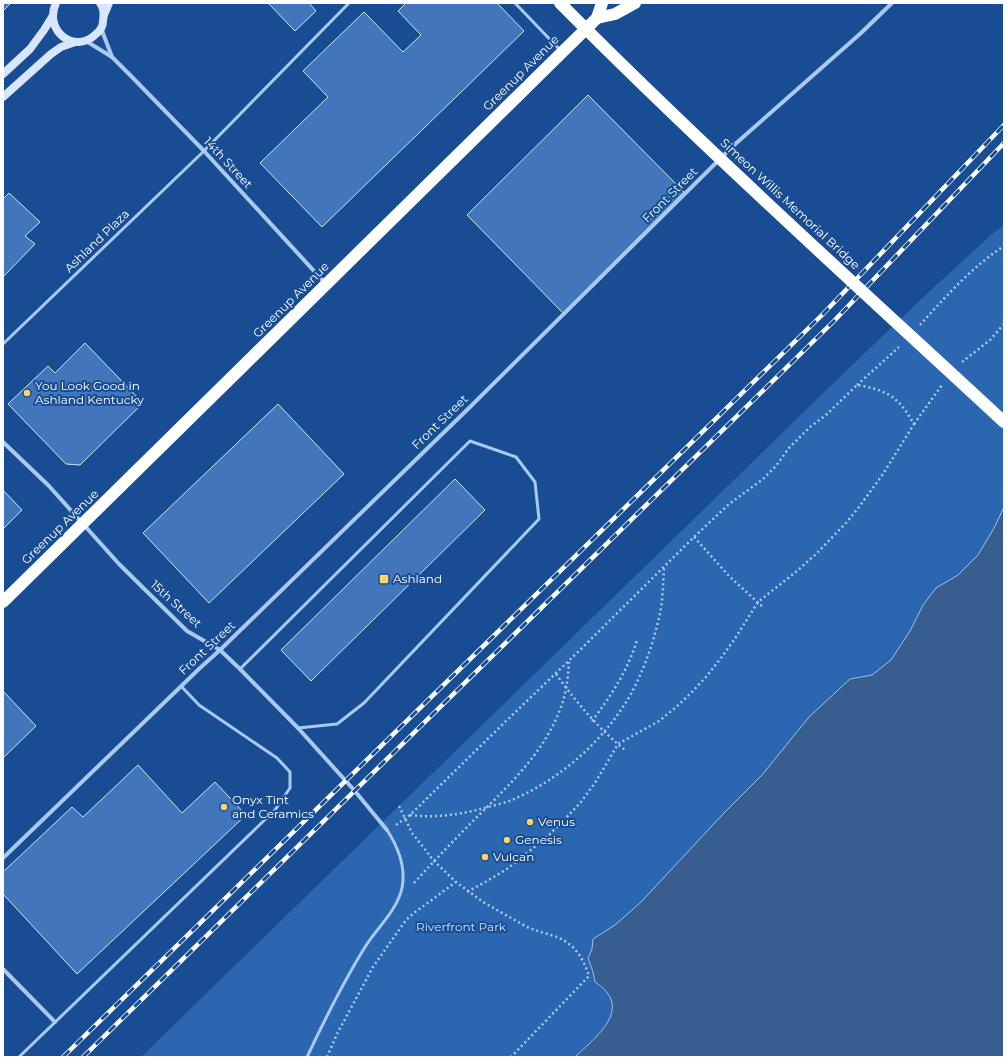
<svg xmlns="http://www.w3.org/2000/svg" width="1007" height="1060" font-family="Montserrat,sans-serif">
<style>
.green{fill:#2b67b1}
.water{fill:#385e90;stroke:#9bc3f2}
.building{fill:#4177ba;stroke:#cfe3fb}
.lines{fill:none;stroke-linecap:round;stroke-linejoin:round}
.path{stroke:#a9c9f0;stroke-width:2.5;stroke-dasharray:2 3;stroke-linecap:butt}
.lane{stroke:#a9c9f0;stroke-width:3}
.street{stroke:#a9c9f0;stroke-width:4}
.secondary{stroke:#d7e6fb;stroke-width:8}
.highway{stroke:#fff;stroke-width:12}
.rail-casing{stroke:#fff;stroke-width:4.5}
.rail{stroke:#194d93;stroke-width:3;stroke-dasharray:9;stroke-linecap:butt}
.highway-bridge{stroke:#fff;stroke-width:12}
.poi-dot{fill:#ffd467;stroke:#194d93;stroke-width:1.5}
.labels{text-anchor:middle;stroke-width:4;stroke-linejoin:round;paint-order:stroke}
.street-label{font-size:12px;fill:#fff;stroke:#194d93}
.poi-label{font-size:12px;fill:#fff;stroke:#194d93;text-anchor:start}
.park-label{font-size:12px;fill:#cfe3fb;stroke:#194d93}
</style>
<rect width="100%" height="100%" fill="#194d93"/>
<path class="green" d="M 1004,225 L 1004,507 L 994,528 L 978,555 L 958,575 L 936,588 L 923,605 L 910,631 L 891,660 L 872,675 L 850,679 L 809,717 L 762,775 L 641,902 L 615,925 L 593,939 L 592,949 L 588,958 L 593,972 L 595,982 C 635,1008 596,1037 575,1057 L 141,1057 L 848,369 L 932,289 L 991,235 Z"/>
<path class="water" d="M 1004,507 L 1004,1057 L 575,1057 C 596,1037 635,1008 595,982 L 593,972 L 588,958 L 592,949 L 593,939 L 615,925 L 641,902 L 724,813 L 762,775 L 809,717 L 850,679 L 872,675 L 891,660 L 910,631 L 923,605 L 936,588 L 958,575 L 978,555 L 994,528 Z"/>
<g class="building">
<polygon points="3,3 8,3 10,4 3,11"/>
<polygon points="268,3 309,3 316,11 295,31"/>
<polygon points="406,3 497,3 524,31 322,227 260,163 328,97 303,71 364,12 403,52 421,35 398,11"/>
<polygon points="588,95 684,192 563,313 467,215"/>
<polygon points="9,193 40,222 25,236 35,244 3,277 3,199"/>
<polygon points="85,343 143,403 80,465 66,464 8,404 48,366 55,373"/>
<polygon points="278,404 344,474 209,603 143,533"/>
<polygon points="455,479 485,510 311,681 281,650"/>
<polygon points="3,490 22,510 3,529"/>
<polygon points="3,691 36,726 3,758"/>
<polygon points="138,765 182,813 215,782 246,815 77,974 3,894 3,872 72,807 83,817"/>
</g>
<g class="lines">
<g class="path">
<path d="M 920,325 C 946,296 972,267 1004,246"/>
<polyline points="962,362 990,340 1004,324"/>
<polyline points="857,385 899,347"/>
<polyline points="914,424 942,385"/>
<polyline points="694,537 729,576 764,608"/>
<path d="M 556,674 C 576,702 598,728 625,750"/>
<path d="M 592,721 C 611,696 628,670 637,640"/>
<path d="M 399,806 L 412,833 L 420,843 L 434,861 L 456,882 L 483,902 L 527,927 C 536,931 545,933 554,936 C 573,942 583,957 589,976 L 511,1057"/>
<path d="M 410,815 C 433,818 455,815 477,810 C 488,807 501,804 512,800 C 561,779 606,739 632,692 C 644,669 653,644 659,618 C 663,602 663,584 664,567"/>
<path d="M 396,825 L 410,815 L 502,725 L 581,649 L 694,537 L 728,505 L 763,479 L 776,466 L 789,448 L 810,427 L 826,415 L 857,385 C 870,387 887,391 897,401 C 904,407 909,416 914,424 L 883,474 L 859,507 L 846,523 L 816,554 L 797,571 L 758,602 L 734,640 L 721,658 L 706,677 L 691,693 L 675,708 L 659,721 L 618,744 L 595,783 L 581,802 L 564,820 L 547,837 L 507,869 L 487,881 L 467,892"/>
<path d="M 414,883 C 434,861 454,840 475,819 C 507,787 542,755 559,712 C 566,697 568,678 569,662"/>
<polyline points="327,1057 337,1034 373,967 394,937 406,920 414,913 456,882"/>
</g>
<g class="lane">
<polyline points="515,3 561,51"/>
<polyline points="3,344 204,151 349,3"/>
<polyline points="240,669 470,441 516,457 535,482 539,519 364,703 337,724 298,728"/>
<polyline points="19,1057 275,810 290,788 290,772 277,758 199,705 181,686"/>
<path d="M 307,1057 C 325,1019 344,980 367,944 C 379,926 397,910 402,888 C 406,868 398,847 387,830"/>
</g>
<g class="street">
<polyline points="101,28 112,57"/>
<polyline points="86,41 112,57 133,78 204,151 325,283"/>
<polyline points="3,442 49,486 119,564 187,631 220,650 240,669 298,728 354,790 387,830"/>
<polyline points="3,858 200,668 220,650 470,407 733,146 861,33 892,3"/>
<polyline points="3,969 55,1022"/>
</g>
<g class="secondary">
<path d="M 56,3 C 43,31 75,55 96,34 C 100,31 103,26 103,21 C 104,15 104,8 100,3"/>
<polyline points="104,15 109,3"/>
<polyline points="3,74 30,49 44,30 52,17"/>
<polyline points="3,97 51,54 61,47 75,42"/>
</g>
<g class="highway">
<polyline points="597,18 615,14 635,3"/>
<polyline points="3,602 597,18 602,3"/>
</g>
<g class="rail-casing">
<g id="rail">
<polyline points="63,1057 822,315 1004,125"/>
<polyline points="83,1057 834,321 1004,143"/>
</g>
</g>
<use href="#rail" class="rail"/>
<path class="highway-bridge" d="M 560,3 C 703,147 855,284 1004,422"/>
</g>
<g class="poi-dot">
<circle cx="27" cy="393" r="4"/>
<rect x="379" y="574" width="10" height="10" rx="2"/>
<circle cx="224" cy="807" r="4"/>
<circle cx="530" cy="822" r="4"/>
<circle cx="507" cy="840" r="4"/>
<circle cx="485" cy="857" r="4"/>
</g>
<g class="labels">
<g class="street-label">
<text transform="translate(521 73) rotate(-45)" y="4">Greenup Avenue</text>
<text transform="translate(228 163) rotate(47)" y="4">14th Street</text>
<text transform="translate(670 195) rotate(-45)" y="4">Front Street</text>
<text transform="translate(790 204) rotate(43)" y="4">Simeon Willis Memorial Bridge</text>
<text transform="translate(97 241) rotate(-44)" y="4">Ashland Plaza</text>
<text transform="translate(291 300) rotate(-45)" y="4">Greenup Avenue</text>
<text transform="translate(440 422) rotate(-44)" y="4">Front Street</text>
<text transform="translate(60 527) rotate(-44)" y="4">Greenup Avenue</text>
<text transform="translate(176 604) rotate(42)" y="4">15th Street</text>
<text transform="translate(207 648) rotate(-43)" y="4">Front Street</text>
</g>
<g class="poi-label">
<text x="35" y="390">You Look Good in<tspan x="35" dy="14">Ashland Kentucky</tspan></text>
<text x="393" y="583">Ashland</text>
<text x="232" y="804">Onyx Tint<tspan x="232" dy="14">and Ceramics</tspan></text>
<text x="538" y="826">Venus</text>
<text x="515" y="844">Genesis</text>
<text x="493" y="861">Vulcan</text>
</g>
<g class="park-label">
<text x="461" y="931">Riverfront Park</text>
</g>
</g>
<rect width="1007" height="1060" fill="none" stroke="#ffffff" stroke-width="8"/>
</svg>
